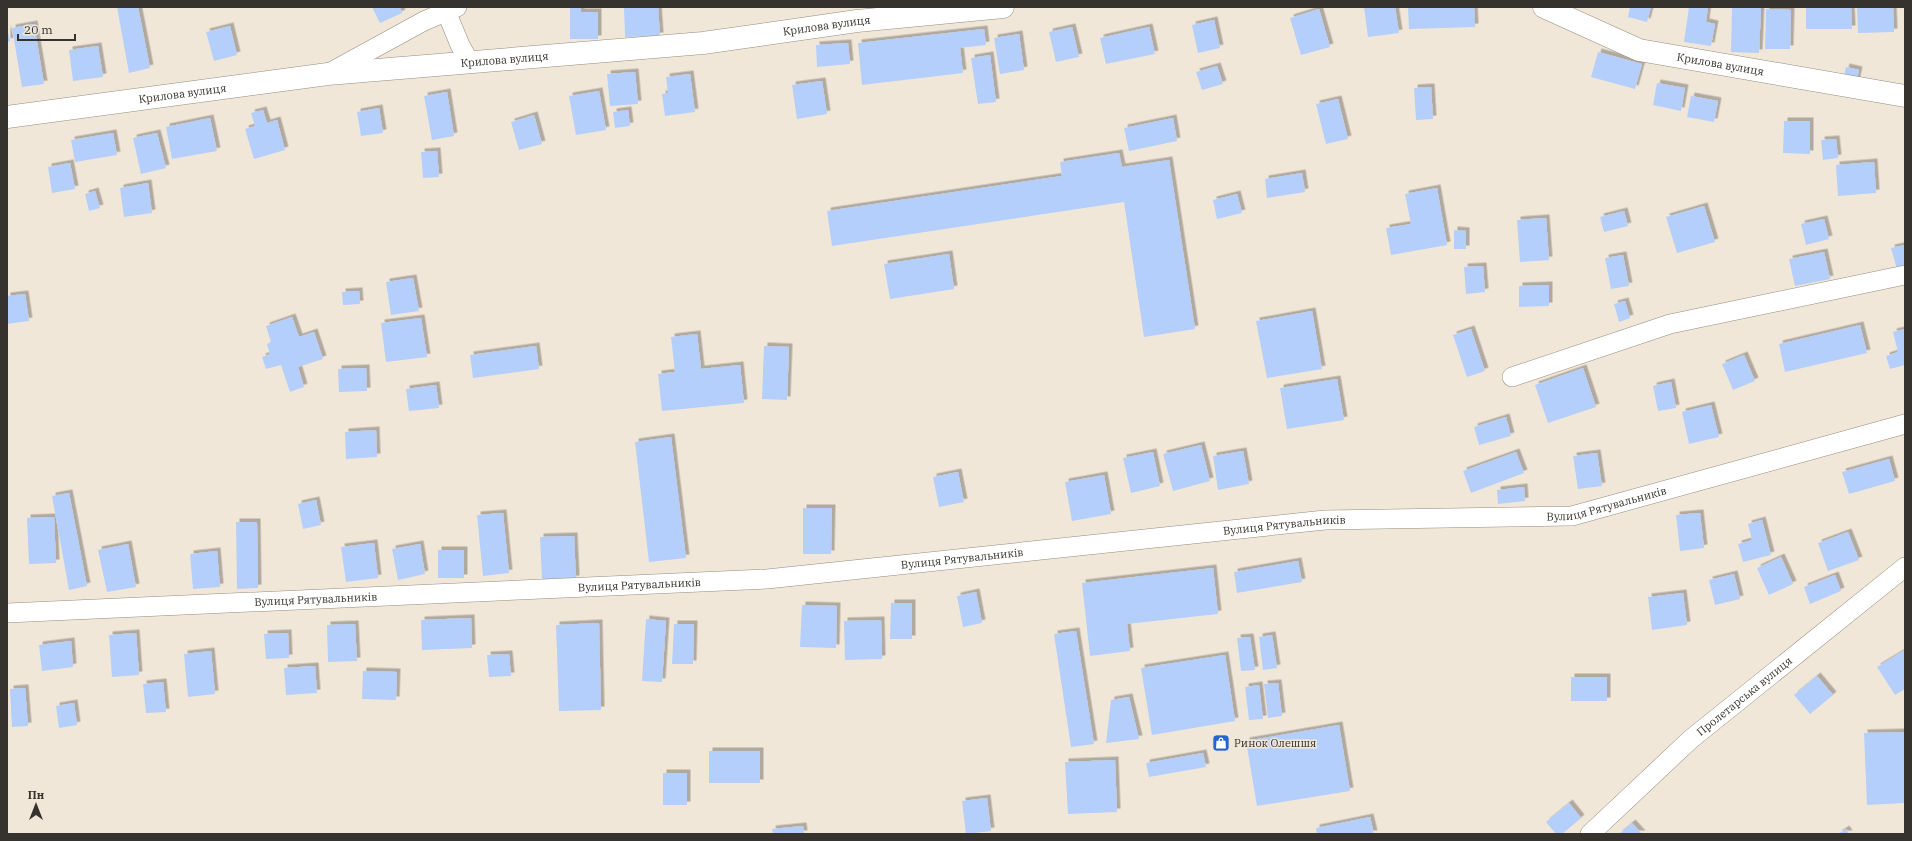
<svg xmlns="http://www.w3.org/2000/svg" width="1912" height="841" font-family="'IBM Plex Serif',serif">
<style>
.building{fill:#b4cffc;filter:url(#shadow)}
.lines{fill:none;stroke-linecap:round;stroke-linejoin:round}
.minor-casing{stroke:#958c7f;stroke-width:20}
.tertiary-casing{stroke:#958c7f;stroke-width:23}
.minor{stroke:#fff;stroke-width:19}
.tertiary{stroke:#fff;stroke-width:22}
.labels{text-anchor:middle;stroke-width:3;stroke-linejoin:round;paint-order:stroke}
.street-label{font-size:11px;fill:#36322d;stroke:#f1e7d9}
.poi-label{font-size:11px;fill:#36322d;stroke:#f1e7d9;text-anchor:start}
</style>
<defs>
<filter id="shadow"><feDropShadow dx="3.5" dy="-3.5" stdDeviation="0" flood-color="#0004"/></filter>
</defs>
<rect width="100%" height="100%" fill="#f1e7d9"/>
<g class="building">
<polygon points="117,7 138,7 150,68 129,73"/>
<polygon points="372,7 400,7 402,13 380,23"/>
<polygon points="570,7 581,7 581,12 598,12 598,39 570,39"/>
<polygon points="624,7 658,7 660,36 625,37"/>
<polygon points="1364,7 1395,7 1399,33 1368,37"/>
<polygon points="1408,7 1474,7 1475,27 1409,29"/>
<polygon points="1630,7 1651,7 1647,22 1628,17"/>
<polygon points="1689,7 1708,7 1706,22 1715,24 1711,46 1684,42"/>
<polygon points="1732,7 1761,7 1759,53 1731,52"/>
<polygon points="1851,7 1852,29 1806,29 1806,8"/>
<polygon points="1857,7 1893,7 1894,32 1858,33"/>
<polygon points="1319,9 1330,47 1301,55 1290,18"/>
<polygon points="1766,9 1791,10 1790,49 1765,49"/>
<polygon points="1214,20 1220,48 1198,53 1192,25"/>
<polygon points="34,24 44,84 22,87 12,28"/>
<polygon points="230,26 237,55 214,61 206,32"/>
<polygon points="1072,27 1079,57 1056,62 1049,32"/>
<polygon points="1149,27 1155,54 1106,64 1100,38"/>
<polygon points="7,28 10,41 7,42"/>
<polygon points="984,29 986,45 960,48 963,73 862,85 858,43"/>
<polygon points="1019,34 1024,70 1000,74 994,38"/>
<polygon points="848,43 850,64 817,67 816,45"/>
<polygon points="98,46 103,77 73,81 69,50"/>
<polygon points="1598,52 1642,64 1635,89 1591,77"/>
<polygon points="990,55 996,102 978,104 971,58"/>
<polygon points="1217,66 1223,84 1202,90 1196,72"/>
<polygon points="1846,67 1859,70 1856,84 1843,80"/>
<polygon points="635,72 638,104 610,106 607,74"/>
<polygon points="690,74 695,112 665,116 662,94 668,93 666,77"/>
<polygon points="822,81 827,114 797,119 792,85"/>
<polygon points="1657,83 1685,88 1681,111 1653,105"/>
<polygon points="1431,87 1433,119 1416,120 1414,88"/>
<polygon points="599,91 606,130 576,135 569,96"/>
<polygon points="447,92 454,136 432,140 424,96"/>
<polygon points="1691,96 1718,101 1714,122 1687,117"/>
<polygon points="1338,99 1348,139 1326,144 1316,104"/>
<polygon points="379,108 383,133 361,136 357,112"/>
<polygon points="263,110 267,123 277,120 285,150 254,159 245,129 255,126 251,113"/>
<polygon points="628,110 630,126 615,128 613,112"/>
<polygon points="534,115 542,144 519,150 511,122"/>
<polygon points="210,118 217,151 172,159 166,127"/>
<polygon points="1173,118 1177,141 1129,151 1124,128"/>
<polygon points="1784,121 1810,121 1810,154 1783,153"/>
<polygon points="113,133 117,155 75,162 71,140"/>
<polygon points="157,133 166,168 141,174 133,138"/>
<polygon points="1836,139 1838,158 1823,160 1821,140"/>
<polygon points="437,151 439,177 423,178 421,152"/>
<polygon points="1119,153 1122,167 1169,160 1195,329 1144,337 1124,202 832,246 827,211 1062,176 1060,162"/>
<polygon points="1874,162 1876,193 1838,196 1836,165"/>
<polygon points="70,163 75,189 52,193 48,167"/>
<polygon points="1302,173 1305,192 1267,198 1265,179"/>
<polygon points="148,183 152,213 124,217 120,188"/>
<polygon points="1437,188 1447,245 1391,255 1386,228 1411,224 1405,194"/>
<polygon points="95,191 100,208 89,211 85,194"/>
<polygon points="1237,194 1242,213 1217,219 1213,200"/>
<polygon points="1704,206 1715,242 1677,253 1666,217"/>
<polygon points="1624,211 1628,226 1604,232 1600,217"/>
<polygon points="1546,218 1549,260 1520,262 1517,220"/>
<polygon points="1824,219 1829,239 1806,245 1801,224"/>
<polygon points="1454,230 1466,231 1466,249 1454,249"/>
<polygon points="1905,245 1905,267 1897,269 1891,248"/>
<polygon points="1824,252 1830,279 1795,286 1789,259"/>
<polygon points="949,254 954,289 890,299 884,264"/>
<polygon points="1623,255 1629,286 1611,289 1605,258"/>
<polygon points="1483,266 1485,292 1466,294 1464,267"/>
<polygon points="413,278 419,311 391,315 386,282"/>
<polygon points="1549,285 1549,306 1519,307 1519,286"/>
<polygon points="359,291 360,304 343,305 342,292"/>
<polygon points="25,294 29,321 7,324 7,296"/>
<polygon points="1625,301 1630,318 1619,322 1614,304"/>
<polygon points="1312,311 1322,369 1267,378 1256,321"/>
<polygon points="292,317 299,337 314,332 323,359 298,367 304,387 290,392 281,365 266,369 262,357 270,354 267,344 271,342 266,326"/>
<polygon points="421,318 427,357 386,362 381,323"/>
<polygon points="1860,325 1867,353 1785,372 1779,344"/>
<polygon points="1471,329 1485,371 1467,377 1453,335"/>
<polygon points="1905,329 1905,365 1890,369 1886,356 1898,352 1893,332"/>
<polygon points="697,334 701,369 740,365 744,403 662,411 658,374 675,372 671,337"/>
<polygon points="536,346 539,369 473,378 470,355"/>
<polygon points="764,346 789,347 787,400 762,399"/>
<polygon points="1744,355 1755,381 1733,390 1722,364"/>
<polygon points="366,368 367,391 339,392 338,369"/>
<polygon points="1583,368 1596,407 1548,423 1535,385"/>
<polygon points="1337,379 1344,420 1287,429 1280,388"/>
<polygon points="1671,382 1676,408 1658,411 1653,386"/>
<polygon points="436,385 439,408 409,411 406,389"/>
<polygon points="1711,405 1719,437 1689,444 1682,412"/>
<polygon points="1506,417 1511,436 1479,445 1474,427"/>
<polygon points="376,430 377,457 346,459 345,432"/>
<polygon points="671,437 686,558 649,562 635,442"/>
<polygon points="1201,445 1210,481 1173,491 1163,454"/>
<polygon points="1243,451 1249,484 1218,490 1213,456"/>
<polygon points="1153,452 1160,486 1131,493 1123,458"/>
<polygon points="1516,452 1524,473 1471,493 1463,471"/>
<polygon points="1597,453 1602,486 1578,489 1573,456"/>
<polygon points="1889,459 1895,481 1849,494 1842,472"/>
<polygon points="958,472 964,502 939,507 933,477"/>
<polygon points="1104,475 1111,514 1072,521 1065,482"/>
<polygon points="1524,487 1525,501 1498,504 1497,490"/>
<polygon points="69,493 87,586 69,590 52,496"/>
<polygon points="316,500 321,525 303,529 298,504"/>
<polygon points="803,508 832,508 831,554 803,554"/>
<polygon points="503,513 509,573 483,576 477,515"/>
<polygon points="1700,513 1704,548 1680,551 1676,515"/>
<polygon points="54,517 56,563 29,564 27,518"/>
<polygon points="1762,520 1771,555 1743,562 1738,544 1752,540 1748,524"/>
<polygon points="236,522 257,522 258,588 237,589"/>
<polygon points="1848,532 1859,560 1828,571 1818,543"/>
<polygon points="574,536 576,579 542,580 540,537"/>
<polygon points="374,543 378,578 346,582 341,547"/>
<polygon points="128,544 136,587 107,592 98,550"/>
<polygon points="420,544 425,574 398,580 392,549"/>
<rect x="438" y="550" width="26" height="28"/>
<polygon points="217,551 220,587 193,589 190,554"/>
<polygon points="1781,557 1793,584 1769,595 1757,568"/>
<polygon points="1298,561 1302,582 1237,593 1234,572"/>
<polygon points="1213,568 1218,614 1127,624 1130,651 1090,656 1082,583"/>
<polygon points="1734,574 1740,599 1715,605 1709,580"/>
<polygon points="1835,575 1841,591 1810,604 1804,587"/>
<polygon points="976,592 982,623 963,627 957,596"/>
<polygon points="1683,593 1687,625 1652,630 1648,597"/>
<polygon points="891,603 912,603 912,639 890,639"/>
<polygon points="802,605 837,606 836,648 800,647"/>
<polygon points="471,618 472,648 422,650 421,620"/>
<polygon points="646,619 666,621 662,682 642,681"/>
<polygon points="881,620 882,659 845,660 844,621"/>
<polygon points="599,623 601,710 559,711 556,625"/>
<polygon points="355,624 357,661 328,662 327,625"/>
<polygon points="674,624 694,624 693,664 672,664"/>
<polygon points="1076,631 1094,744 1071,747 1054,634"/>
<polygon points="136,633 139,675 112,677 109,635"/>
<polygon points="288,633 289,658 266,659 264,634"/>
<polygon points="1272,635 1277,668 1263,670 1259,637"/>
<polygon points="1250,637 1255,670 1241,671 1237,638"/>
<polygon points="71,641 73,667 42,671 39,645"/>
<polygon points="1905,650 1905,689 1895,695 1877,667"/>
<polygon points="211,651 215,694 188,697 184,654"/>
<polygon points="509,654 511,676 489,677 487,655"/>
<polygon points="1225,655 1235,721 1152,735 1141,668"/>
<polygon points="315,666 317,693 286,695 284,668"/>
<polygon points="363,671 397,672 396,700 362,699"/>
<polygon points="1817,676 1833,695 1810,714 1794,695"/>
<rect x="1571" y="677" width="36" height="24"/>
<polygon points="163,682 166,712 146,713 143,684"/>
<polygon points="1278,683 1282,716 1268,718 1264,684"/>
<polygon points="1259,685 1263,719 1249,720 1245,687"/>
<polygon points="25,688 28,726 12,727 10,689"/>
<polygon points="1129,697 1139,739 1106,743 1111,700"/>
<polygon points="74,703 77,725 59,728 56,706"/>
<polygon points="1339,725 1350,791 1257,806 1246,741"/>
<polygon points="1905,732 1905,803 1867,805 1864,733"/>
<rect x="709" y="751" width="51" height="32"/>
<polygon points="1203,753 1206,767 1149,777 1146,763"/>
<polygon points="1115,760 1117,812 1068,814 1065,762"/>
<rect x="663" y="773" width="24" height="32"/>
<polygon points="987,798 991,831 966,834 962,801"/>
<polygon points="1569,803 1581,818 1562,834 1556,834 1546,822"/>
<polygon points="1370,817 1374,834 1317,834 1316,828"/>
<polygon points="1632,823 1642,834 1619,834"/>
<polygon points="803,826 804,834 773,834 772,829"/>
<polygon points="1846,829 1849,834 1838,834"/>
</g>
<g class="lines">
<g class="minor-casing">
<g id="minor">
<polyline points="446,11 460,45 470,63"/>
<polyline points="329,73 424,21 457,7"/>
<polyline points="1512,377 1670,324 1905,275"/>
<path id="s1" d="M 7,613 L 767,579 L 1325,520 L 1572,516 L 1905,424"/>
<path id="s2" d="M 1590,834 L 1691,739 L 1905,567"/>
</g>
</g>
<g class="tertiary-casing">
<g id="tertiary">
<path id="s3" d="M 1544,7 L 1639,50 L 1905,96"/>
<path id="s4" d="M 7,117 L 328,74 L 703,43 L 857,21 L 1003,7"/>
</g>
</g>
<use href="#minor" class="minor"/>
<use href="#tertiary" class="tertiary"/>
</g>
<defs>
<g id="shop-square" transform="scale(0.9)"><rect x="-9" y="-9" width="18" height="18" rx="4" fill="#2165d1" stroke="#f1e7d9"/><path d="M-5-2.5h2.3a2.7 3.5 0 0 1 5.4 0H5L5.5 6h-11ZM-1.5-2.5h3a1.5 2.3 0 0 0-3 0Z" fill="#fff"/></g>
</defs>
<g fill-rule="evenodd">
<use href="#shop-square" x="1221" y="743"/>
</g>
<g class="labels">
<g class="street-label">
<text dy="4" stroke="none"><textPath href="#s4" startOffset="825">Крилова вулиця</textPath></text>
<text dy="4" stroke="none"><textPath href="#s4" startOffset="501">Крилова вулиця</textPath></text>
<text dy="4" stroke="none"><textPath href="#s3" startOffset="187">Крилова вулиця</textPath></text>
<text dy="4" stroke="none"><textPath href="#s4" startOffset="177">Крилова вулиця</textPath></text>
<text dy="4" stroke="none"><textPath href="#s1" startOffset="1605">Вулиця Рятувальників</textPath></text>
<text dy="4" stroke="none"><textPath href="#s1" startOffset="1281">Вулиця Рятувальників</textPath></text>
<text dy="4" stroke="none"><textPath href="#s1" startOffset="957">Вулиця Рятувальників</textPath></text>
<text dy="4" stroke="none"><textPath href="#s1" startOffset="633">Вулиця Рятувальників</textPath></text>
<text dy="4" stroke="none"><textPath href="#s1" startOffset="309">Вулиця Рятувальників</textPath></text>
<text dy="4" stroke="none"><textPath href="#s2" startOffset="207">Пролетарська вулиця</textPath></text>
</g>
<g class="poi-label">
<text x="1234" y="747">Ринок Олешшя</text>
</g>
</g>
<rect width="1912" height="841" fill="none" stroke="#36322d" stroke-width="16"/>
<g transform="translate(36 805)" stroke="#f1e7d9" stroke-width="3" paint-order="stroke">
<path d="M0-3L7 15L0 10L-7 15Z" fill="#36322d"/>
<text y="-6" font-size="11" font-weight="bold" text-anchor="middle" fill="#36322d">Пн</text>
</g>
<path d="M18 34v6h57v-6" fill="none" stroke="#36322d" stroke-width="2"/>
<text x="24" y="34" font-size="12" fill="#36322d" stroke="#f1e7d9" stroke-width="3" paint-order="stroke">20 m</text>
</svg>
